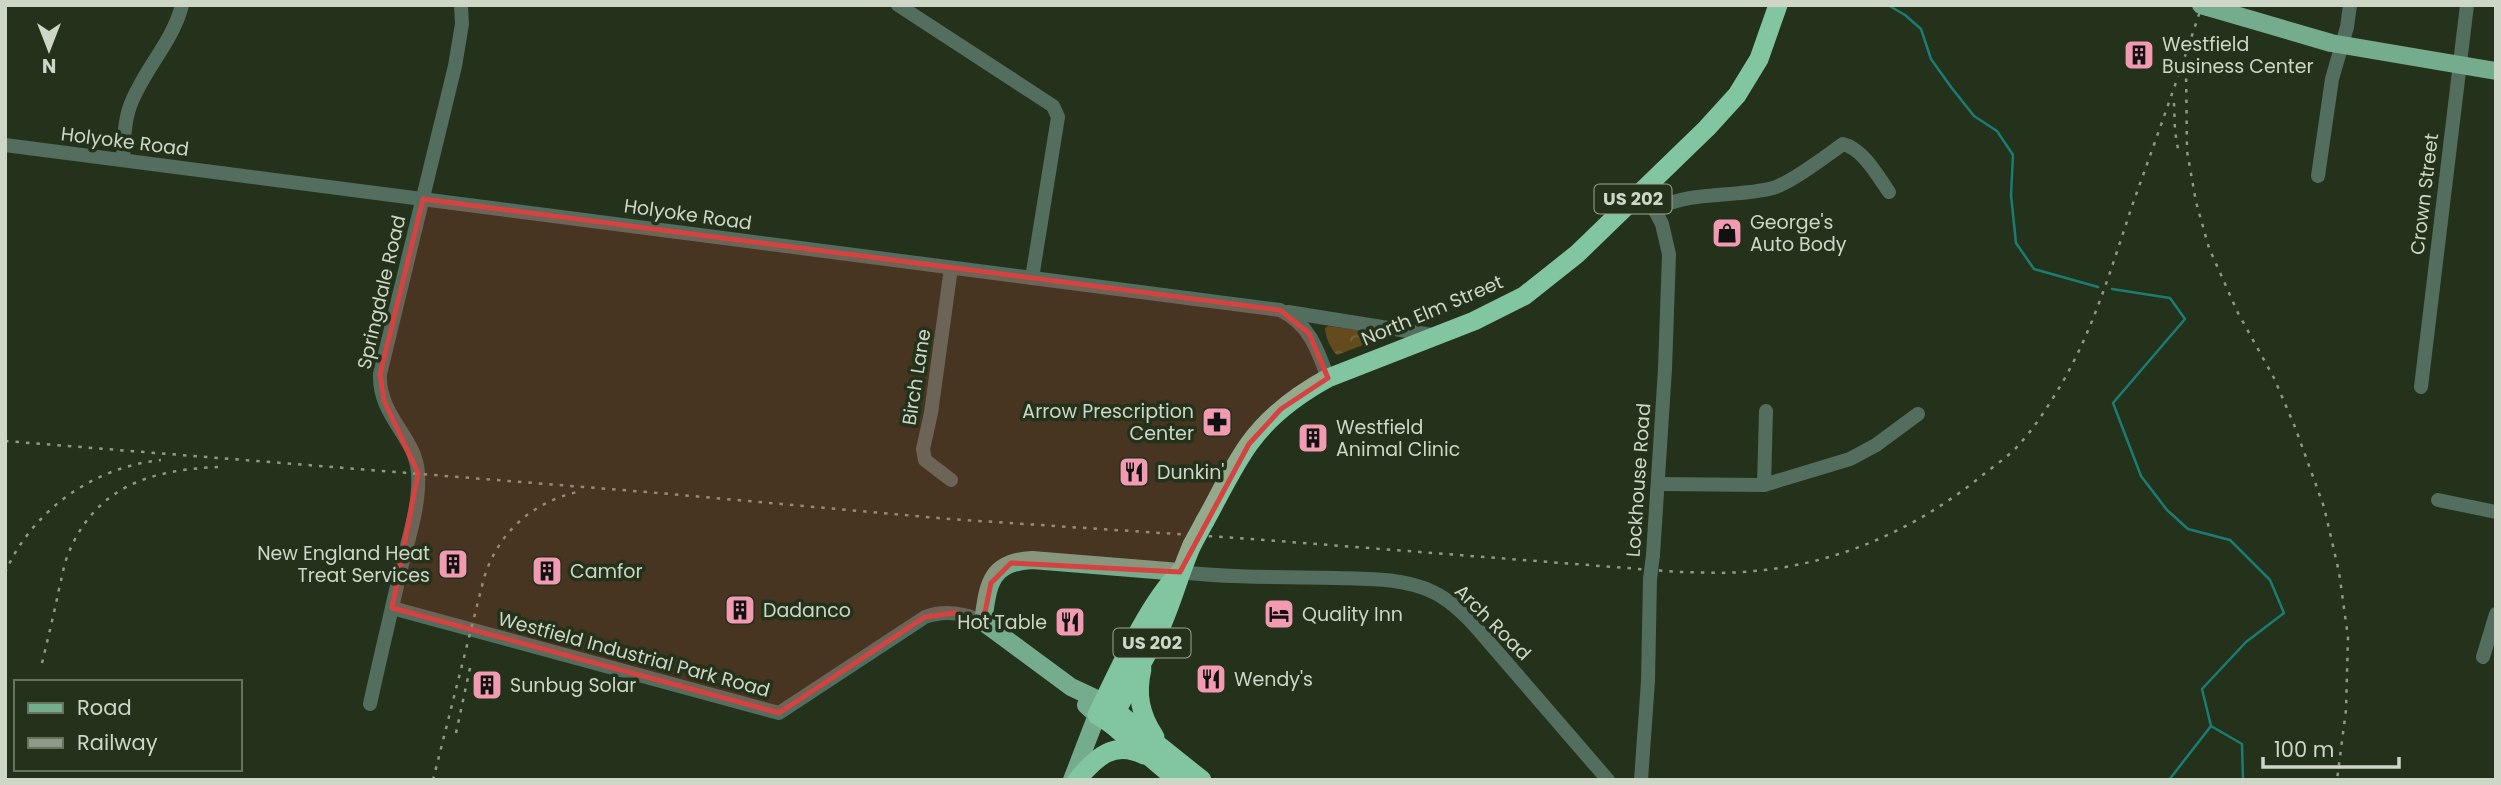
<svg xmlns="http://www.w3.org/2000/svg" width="2501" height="785" font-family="Poppins,sans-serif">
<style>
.forest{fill:url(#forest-crowns)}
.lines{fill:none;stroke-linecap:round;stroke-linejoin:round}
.stream{stroke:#1b7c74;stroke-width:2.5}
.minor{stroke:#536d5e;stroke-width:14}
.major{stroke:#75ac8e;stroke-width:18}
.highway{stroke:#82c5a1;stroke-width:19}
.rail{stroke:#8f9987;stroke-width:2.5;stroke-dasharray:3.5 7;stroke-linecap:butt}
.minor-bridge{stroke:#536d5e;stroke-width:14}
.major-bridge{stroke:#75ac8e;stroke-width:18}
.highway-bridge{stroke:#82c5a1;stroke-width:19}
.marked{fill:#d54240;fill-opacity:0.2;stroke:#d54240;stroke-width:5;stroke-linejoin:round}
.labels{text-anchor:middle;stroke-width:7;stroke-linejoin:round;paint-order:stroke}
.shield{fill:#24321b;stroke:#9aa593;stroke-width:2}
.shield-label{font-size:18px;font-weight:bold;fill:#cdd6c7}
.poi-label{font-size:19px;fill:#cdd6c7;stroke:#24321b;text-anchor:start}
.street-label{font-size:19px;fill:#cdd6c7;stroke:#24321b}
</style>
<defs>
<pattern id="forest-crowns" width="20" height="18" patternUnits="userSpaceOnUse" patternTransform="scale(1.75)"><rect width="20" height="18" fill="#634b1d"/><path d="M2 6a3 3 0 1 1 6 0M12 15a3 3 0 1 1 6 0" fill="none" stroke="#78643c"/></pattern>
</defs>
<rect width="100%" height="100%" fill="#24321b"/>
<path class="forest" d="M 1328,326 L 1384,334 L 1384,337 L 1337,355 C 1331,350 1325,336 1325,328 Z"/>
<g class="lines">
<g class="stream">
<polyline points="1888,5 1905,15 1921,29 1931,59 1951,87 1974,116 1997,131 2013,155 2011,195 2016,243 2034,269 2098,287"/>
<polyline points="2112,289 2170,298 2185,319 2113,403 2141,476 2167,510 2188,529 2230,540 2270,580 2284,613 2246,642 2202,689 2211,726 2242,744 2243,780"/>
<polyline points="2169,780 2211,726"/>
</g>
<g class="minor">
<polyline points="898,5 1053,106 1058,117 1032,278"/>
<path d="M 5,145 L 1280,310 C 1309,324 1317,348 1328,378"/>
<path d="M 123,160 C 124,142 124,123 130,106 C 143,70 173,42 182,5"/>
<polyline points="2318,176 2332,79 2347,27 2350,5"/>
<polyline points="1644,189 1662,224 1669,254 1665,369 1653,555"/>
<path d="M 1654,210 C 1691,190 1734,198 1773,188 C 1791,183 1826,156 1843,144 C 1863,149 1877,175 1889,192"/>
<polyline points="1288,312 1432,335"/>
<polyline points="2421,387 2467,5"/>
<polyline points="951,480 925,460 923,449 931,413 951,268"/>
<polyline points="1658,484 1764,485 1850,459 1876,445 1918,414"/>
<polyline points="1764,485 1766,411"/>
<polyline points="2438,500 2496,512"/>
<path d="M 1180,572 C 1232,578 1285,577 1337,578 C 1369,579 1404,578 1433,592 C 1450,600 1463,613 1475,626 L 1608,780"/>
<path d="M 392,608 L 779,713 L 925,617 C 944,610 965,613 983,622"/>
<polyline points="2483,657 2496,614"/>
<path d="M 370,704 C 380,658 391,613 401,568 C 409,537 420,504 418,473 C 416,437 378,416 380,374 L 455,66 L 462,24 L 461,5"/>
<polyline points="1641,780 1648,681 1650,579"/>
</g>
<g class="major">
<polyline points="2208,7 2331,43 2496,71"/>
<path d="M 1103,702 L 1071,687 L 983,622 C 988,586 989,562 1032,560 L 1180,572"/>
<polyline points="1072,780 1097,715 1086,705"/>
</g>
<g class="highway">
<path d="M 1205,521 C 1219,496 1232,468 1249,444 C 1269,416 1297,395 1328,378 L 1474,321 L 1524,296 L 1577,254 L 1707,128 L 1737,95 L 1759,59 L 1778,5"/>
<path d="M 1142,669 C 1136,694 1140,715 1155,737"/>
<polyline points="1107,704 1202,780"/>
<path d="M 1111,724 C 1125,690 1145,660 1161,627 C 1173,600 1180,572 1192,545"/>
<path d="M 1077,780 C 1096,757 1114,740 1144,755"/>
<path d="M 1177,780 L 1111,724 L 1097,715 C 1117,674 1148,603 1180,572"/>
</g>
<g class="rail">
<polyline points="2186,68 2187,151 2196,202 2209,248 2238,313 2274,378 2295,427 2324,507 2339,572 2348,637 2346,710 2337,780"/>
<polyline points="2174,103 2175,131 2179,155"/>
<path d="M 5,441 L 647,492 L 949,519 L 1252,539 L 1678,572 C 1699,572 1720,574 1741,572 C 1830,567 1910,533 1979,478 C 1991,468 2005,459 2016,448 C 2034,429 2049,405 2062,383 C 2094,328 2112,266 2132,206 C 2156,139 2180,73 2202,5"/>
<path d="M 5,573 C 32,510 94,467 161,460"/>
<path d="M 42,663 C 48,638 54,614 59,589 C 62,578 63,568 67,557 C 94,487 149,470 218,467"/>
<polyline points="456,733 470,668"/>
<path d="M 433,780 L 484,578 C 498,533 531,503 577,492"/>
</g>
<polyline class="minor-bridge" points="1650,579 1653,555"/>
<polyline class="major-bridge" points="2201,5 2208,7"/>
<polyline class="highway-bridge" points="1192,545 1205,521"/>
</g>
<path class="marked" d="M 423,199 L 1280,310 L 1309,333 L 1328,378 L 1281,409 L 1249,444 L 1180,572 L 1011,563 L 991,583 L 983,622 L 955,613 L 925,617 L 779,713 L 392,608 L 418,473 L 384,401 L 380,374 Z"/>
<defs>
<g id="building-square" transform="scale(1.575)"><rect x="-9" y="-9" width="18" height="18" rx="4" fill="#f19ab1" stroke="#24321b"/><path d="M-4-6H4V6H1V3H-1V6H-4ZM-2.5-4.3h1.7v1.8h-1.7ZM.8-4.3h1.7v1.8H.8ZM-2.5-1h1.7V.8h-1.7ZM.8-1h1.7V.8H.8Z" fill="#111"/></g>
<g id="shop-square" transform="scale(1.575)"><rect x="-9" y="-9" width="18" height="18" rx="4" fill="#f19ab1" stroke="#24321b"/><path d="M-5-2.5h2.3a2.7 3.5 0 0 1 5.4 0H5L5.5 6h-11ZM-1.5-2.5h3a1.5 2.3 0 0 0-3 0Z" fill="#111"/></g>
<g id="pharmacy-square" transform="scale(1.575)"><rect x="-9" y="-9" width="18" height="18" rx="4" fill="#f19ab1" stroke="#24321b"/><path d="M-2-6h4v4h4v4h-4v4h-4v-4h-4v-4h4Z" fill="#111"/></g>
<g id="restaurant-square" transform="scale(1.575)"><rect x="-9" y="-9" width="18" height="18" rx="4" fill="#f19ab1" stroke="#24321b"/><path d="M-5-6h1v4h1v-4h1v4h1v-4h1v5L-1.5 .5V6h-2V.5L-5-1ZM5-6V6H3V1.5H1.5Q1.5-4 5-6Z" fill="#111"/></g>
<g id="hotel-square" transform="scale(1.575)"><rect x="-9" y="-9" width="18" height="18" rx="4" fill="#f19ab1" stroke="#24321b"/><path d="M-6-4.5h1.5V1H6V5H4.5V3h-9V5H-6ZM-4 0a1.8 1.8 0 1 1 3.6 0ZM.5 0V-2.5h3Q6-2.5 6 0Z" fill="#111"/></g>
</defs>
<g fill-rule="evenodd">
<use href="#building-square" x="2139" y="55"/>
<use href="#shop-square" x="1727" y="233"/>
<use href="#pharmacy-square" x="1217" y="422"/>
<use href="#building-square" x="1313" y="438"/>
<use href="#restaurant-square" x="1134" y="472"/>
<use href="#building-square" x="453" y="564"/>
<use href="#building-square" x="547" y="571"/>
<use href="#building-square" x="740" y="610"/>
<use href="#hotel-square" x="1279" y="614"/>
<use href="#restaurant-square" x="1070" y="622"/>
<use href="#restaurant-square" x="1211" y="679"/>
<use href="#building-square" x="487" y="685"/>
</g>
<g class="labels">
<g class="shield">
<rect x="1594.5" y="184.5" width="77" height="29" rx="5"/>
<rect x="1113.5" y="628.5" width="77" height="29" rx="5"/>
</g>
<g class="shield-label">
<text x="1633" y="205">US 202</text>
<text x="1152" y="649">US 202</text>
</g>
<g class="poi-label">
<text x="2162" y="51">Westfield<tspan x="2162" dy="22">Business Center</tspan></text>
<text x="1750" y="229">George's<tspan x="1750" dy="22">Auto Body</tspan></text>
<text x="1194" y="418" text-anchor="end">Arrow Prescription<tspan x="1194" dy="22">Center</tspan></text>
<text x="1336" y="434">Westfield<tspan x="1336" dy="22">Animal Clinic</tspan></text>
<text x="1157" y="479">Dunkin'</text>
<text x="430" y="560" text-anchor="end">New England Heat<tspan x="430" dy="22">Treat Services</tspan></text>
<text x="570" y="578">Camfor</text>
<text x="763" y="617">Dadanco</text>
<text x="1302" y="621">Quality Inn</text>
<text x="1047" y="629" text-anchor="end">Hot Table</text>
<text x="1234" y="686">Wendy's</text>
<text x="510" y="692">Sunbug Solar</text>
</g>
<g class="street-label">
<text transform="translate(125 141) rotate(7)" y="7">Holyoke Road</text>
<text transform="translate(2424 194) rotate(-83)" y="7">Crown Street</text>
<text transform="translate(688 214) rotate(8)" y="7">Holyoke Road</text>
<text transform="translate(381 292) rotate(-77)" y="7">Springdale Road</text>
<text transform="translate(1432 310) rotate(-23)" y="7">North Elm Street</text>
<text transform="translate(916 377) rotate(-81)" y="7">Birch Lane</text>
<text transform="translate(1638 480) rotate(-86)" y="7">Lockhouse Road</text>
<text transform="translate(1493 622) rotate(45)" y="7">Arch Road</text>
<text transform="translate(634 654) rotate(15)" y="7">Westfield Industrial Park Road</text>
</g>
</g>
<rect width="2501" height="785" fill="none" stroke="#cdd6c7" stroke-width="14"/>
<rect x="14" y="680" width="228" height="91" fill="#24321b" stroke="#687460" stroke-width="2"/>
<rect x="28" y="703" width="35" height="10" fill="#75ac8e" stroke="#687460" stroke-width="2"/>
<text x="77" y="715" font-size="21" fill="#cdd6c7">Road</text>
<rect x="28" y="738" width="35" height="10" fill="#8f9987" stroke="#687460" stroke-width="2"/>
<text x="77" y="750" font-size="21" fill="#cdd6c7">Railway</text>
<g transform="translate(49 49) rotate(180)" stroke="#24321b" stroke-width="5" paint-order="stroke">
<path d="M0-5L12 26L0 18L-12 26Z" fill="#cdd6c7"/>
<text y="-10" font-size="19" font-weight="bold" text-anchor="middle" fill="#cdd6c7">N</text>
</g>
<path d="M2263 757v10h136v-10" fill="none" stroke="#cdd6c7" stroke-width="3.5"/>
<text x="2274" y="757" font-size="21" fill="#cdd6c7" stroke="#24321b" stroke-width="5" paint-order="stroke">100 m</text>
</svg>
